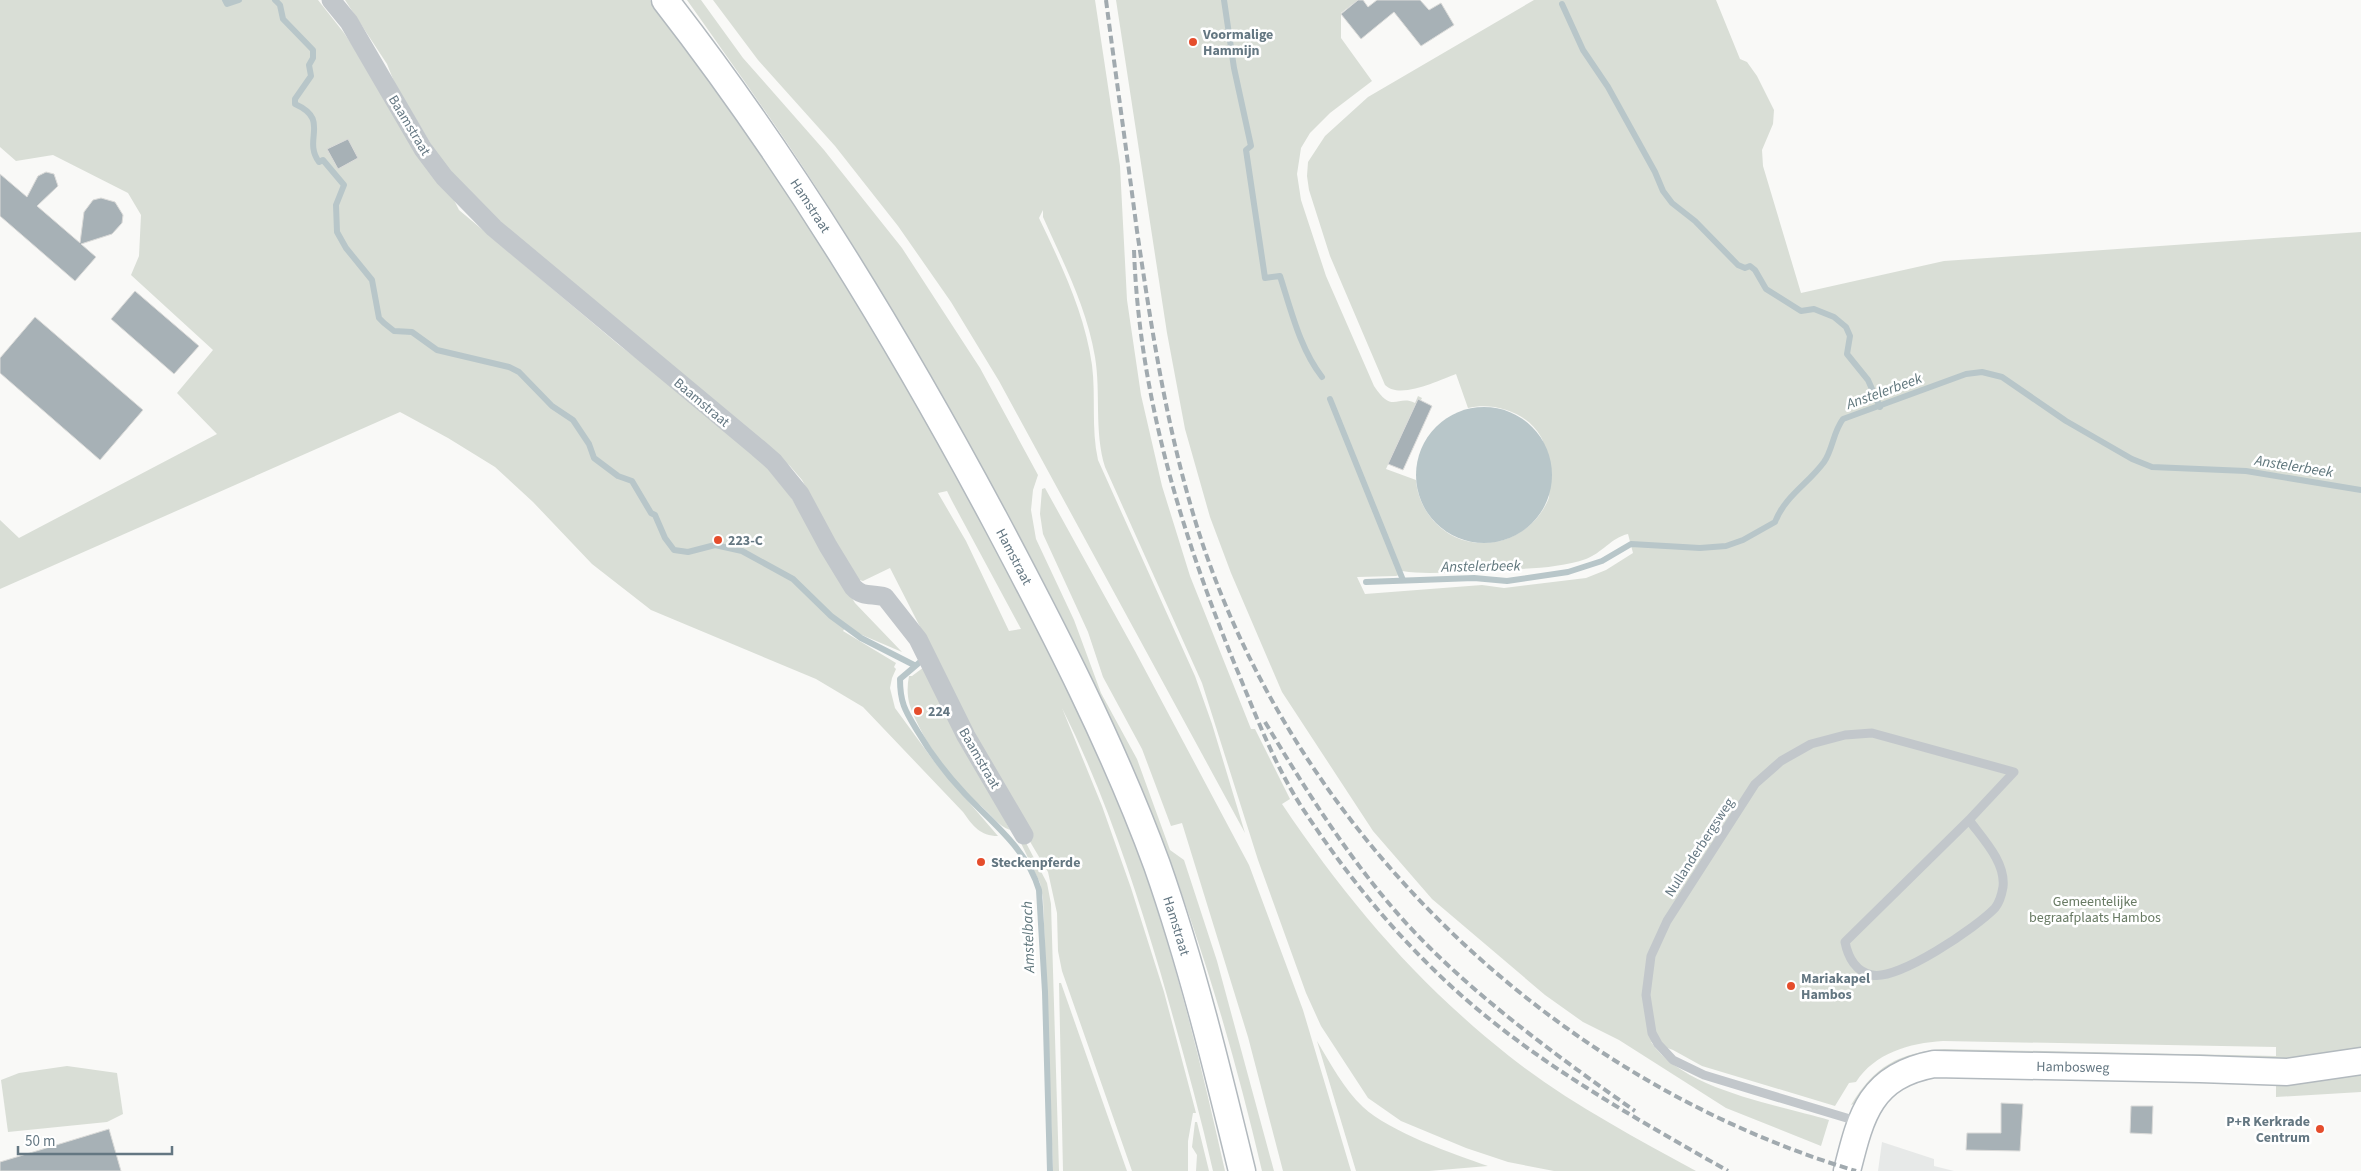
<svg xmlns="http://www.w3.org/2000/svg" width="2361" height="1171" font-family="'Source Sans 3',sans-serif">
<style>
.built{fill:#e7e9e8}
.green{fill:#d9ded6;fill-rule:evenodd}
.water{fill:#b8c6c9}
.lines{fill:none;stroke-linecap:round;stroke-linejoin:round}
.stream{stroke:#b8c6c9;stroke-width:6}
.building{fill:#a7b1b6;stroke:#dbdbd9}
.secondary-casing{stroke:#b2b9be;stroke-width:29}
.lane{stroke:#c2c7cb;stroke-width:9}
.street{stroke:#c2c7cb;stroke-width:19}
.secondary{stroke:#fff;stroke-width:26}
.rail{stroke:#a1aaaf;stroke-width:4;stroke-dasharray:8 4;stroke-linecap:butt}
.poi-dot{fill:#e54d2c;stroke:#fff;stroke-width:2}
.labels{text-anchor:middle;stroke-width:5;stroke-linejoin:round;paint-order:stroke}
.poi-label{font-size:14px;font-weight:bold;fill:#647782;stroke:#fff;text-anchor:start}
.street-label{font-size:14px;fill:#647782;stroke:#fff}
.park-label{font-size:14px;fill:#687a63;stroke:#fff}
.water-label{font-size:15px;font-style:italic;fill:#5f767c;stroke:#fff}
</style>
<rect width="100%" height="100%" fill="#f9f9f7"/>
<polygon class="built" points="1882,1142 1934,1159 1934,1166 1954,1171 1878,1171"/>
<g class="green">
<path d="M 0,0 L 318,0 L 344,33 L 449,190 L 459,210 L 619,345 L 715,418 L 780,479 L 855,603 L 902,652 L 855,632 L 847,625 L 843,631 L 896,663 L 894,667 L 896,669 L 892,678 L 890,688 L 895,708 L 936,764 L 998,836 C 980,836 973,826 963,812 L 863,707 L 816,679 L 651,610 L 592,564 L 533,502 L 495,467 L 448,438 L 400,412 L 0,589 L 0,520 L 19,538 L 217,434 L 177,393 L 213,350 L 131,275 L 139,256 L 141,215 L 128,193 L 53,155 L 16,161 L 0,147 Z"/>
<path d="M 345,0 L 650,0 C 692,56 735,112 775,171 C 862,300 943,443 1014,582 C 1053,659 1093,735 1124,815 C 1169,930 1198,1051 1225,1171 L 1213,1171 C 1198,1104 1179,1038 1160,971 C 1133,880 1104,792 1062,708 L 1102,806 L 1131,888 L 1164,992 L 1196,1113 L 1193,1113 L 1188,1141 L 1188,1171 L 1132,1171 L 1062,971 L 1058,951 L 1057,913 L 1048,872 L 984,764 L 937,660 L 890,568 L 863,581 L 856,579 L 802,480 L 790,466 L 565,281 L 450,176 L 395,84 L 387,64 ZM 947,491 L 952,501 L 1021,629 L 1009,631 L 966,541 L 938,493 Z"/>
<path d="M 687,0 L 701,0 L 743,58 L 824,150 L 902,248 L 980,368 L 1038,475 L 1033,490 L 1031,510 L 1036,539 L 1074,620 L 1101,693 L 1137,759 L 1170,850 L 1184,860 L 1217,961 L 1274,1171 L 1262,1171 C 1234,1051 1199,933 1153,818 C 1112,714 1061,613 1008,515 C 947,402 884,292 814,184 C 774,122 730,61 687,0 Z"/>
<path d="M 713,0 L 1095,0 L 1120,166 L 1127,300 L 1141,395 L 1162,486 L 1190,576 L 1251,729 L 1255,729 L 1290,799 L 1282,804 C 1348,902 1416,982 1509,1056 C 1566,1101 1632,1136 1696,1171 L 1554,1171 L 1508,1162 L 1466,1148 L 1401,1121 L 1368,1098 L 1321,1026 L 1306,993 L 1258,860 L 1202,683 L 1105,467 C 1094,431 1101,393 1095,357 C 1087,308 1063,262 1043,217 L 1043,210 L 1039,218 C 1061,264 1085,314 1092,365 C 1096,396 1091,428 1098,460 L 1195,676 L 1212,724 L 1245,833 L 999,381 L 951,302 L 898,226 L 835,146 L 758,60 Z"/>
<path d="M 1116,0 L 1358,0 L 1341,13 L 1341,38 L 1372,81 L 1330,113 L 1310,133 L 1301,148 L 1297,174 L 1301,200 L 1326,276 L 1374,386 C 1393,415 1397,394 1415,403 L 1418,396 L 1422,398 L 1418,406 L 1415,405 L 1386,469 L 1416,480 C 1418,505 1433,526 1455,537 C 1485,551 1521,540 1540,514 C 1543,510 1548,502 1549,497 C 1550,490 1547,478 1546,471 C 1545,461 1546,445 1541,437 C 1527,412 1494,402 1468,408 L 1456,374 C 1439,380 1400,400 1385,385 L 1330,256 L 1309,190 L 1307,176 L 1308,162 L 1325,136 L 1368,97 L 1534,0 L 1716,0 L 1740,59 L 1747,62 L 1757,76 L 1774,110 L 1773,124 L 1762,150 L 1763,166 L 1801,293 L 1944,261 L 2361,232 L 2361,1092 L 2276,1097 L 2276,1061 L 1906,1059 L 1885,1070 L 1857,1103 L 1851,1105 C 1875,1066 1898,1053 1944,1049 L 2276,1056 L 2276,1047 L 1943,1041 C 1909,1043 1875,1053 1856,1082 L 1849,1083 L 1835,1106 L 1702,1066 L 1673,1050 L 1651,1042 C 1684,1090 1775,1104 1829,1120 L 1821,1146 L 1726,1108 L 1619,1040 L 1583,1022 L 1545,995 L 1432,899 L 1373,831 L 1282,692 L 1231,573 L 1210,517 L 1185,429 L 1167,333 ZM 1331,400 L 1402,571 C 1427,575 1454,572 1479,570 C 1511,569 1555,570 1586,559 C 1602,553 1611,538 1628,534 L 1633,553 L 1606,570 L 1586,578 L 1504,588 L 1482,585 L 1365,594 L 1357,577 L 1396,576 L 1399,575 L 1398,571 L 1329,401 Z"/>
<polygon points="1045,488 1135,651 1249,865 1303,1010 1351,1171 1283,1171 1248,1037 1182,823 1171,826 1142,749 1103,677 1088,632 1043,534 1040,514 1042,489"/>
<path d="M 924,667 L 1010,830 C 997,825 992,815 981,806 C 953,783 922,740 910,706 C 907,696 907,686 909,676 L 912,676 Z"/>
<polygon points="1024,839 1047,883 1051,904 1059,1171 1053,1171 1043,898 1040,883 1020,841"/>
<polygon points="1059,983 1061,983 1127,1171 1063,1171"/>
<path d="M 1317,1041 C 1330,1063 1344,1089 1363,1107 C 1390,1132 1453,1154 1488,1166 L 1429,1171 L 1356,1171 Z"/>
<polygon points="67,1066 117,1073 123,1114 107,1122 8,1132 1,1080 19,1073"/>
<polygon points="1195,1122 1197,1122 1209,1171 1196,1171 1197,1155 1192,1147"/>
</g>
<circle class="water" cx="1484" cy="475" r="68"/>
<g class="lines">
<g class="stream">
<polyline points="225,0 227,4 239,0"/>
<path d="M 275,0 L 280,5 L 283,19 L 313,50 L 313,58 L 309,65 L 311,76 L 295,99 L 295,104 C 331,120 302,139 319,162 L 323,160 L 344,185 L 336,205 L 337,232 L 346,248 L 372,280 L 379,318 L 384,323 L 394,331 L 412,332 L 437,350 L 509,367 L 519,372 L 552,406 L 573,420 L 589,444 L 594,458 L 618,476 L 632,481 L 651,513 L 655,515 L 665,538 L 674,550 L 688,552 L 715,545 L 742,551 L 793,579 L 831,616 L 861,638 L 914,665"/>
<path d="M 1224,0 L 1234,68 L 1251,146 L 1246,150 L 1265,278 L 1280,276 C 1291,310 1300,349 1322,377"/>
<polyline points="1562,4 1583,50 1608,87 1655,172 1663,191 1672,203 1695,221 1738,265 1745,268 1750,266 1755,270 1766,289 1801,311 1814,309 1834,317 1846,327 1850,336 1847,354 1868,380 1880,407"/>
<polyline points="1330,399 1403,580"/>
<path d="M 1366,582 L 1474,578 L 1507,581 L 1568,572 L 1602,561 L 1631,544 L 1700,548 L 1726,546 L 1743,540 L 1775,522 C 1785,496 1808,484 1824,462 C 1833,449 1833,432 1843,419 L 1966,374 L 1982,372 L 2002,377 L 2066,421 L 2132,459 L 2152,467 L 2246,471 L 2361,490"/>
<path d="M 920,662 L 900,679 C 900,704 906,712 918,732 C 931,754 947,775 965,794 C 993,824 1027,849 1039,890 L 1045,992 L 1050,1171"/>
</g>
</g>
<g class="building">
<polygon points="1358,0 1363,0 1368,7 1377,0 1420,0 1429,10 1441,3 1454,25 1421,46 1394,12 1361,39 1341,14"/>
<polygon points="348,139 358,158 338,169 327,149"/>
<polygon points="46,172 54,174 58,186 37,206 80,243 84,212 93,200 101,198 115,202 123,215 122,223 112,234 81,244 96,257 75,281 0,216 0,174 27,197 38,176"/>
<polygon points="135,291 199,346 174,374 111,319"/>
<polygon points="35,317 143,410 100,460 0,373 0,358"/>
<polygon points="1418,399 1432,406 1403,470 1388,464"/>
<polygon points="2001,1103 2023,1104 2020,1151 1966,1150 1967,1133 2001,1133"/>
<polygon points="2131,1106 2153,1106 2152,1134 2130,1133"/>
<polygon points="109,1129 121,1171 0,1171 0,1162"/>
</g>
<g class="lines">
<g class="secondary-casing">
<g id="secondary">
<path id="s1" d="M 665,0 C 791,162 897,337 994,518 C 1054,631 1113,745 1157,865 C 1192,965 1217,1068 1242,1171"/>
<path id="s2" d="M 1847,1171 C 1861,1115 1870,1076 1934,1064 L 2200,1069 L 2287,1072 L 2361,1061"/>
</g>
</g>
<path class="lane" d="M 1860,1122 L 1727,1082 L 1704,1075 L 1673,1060 L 1658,1044 L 1652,1033 L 1646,995 L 1651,956 L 1667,921 L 1755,784 L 1781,761 L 1811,744 L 1845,735 L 1872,733 L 2014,772 L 1969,820 L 1845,942 C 1848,957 1856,972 1872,975 C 1898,981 1977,927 1995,908 C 1999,903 2002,893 2003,887 C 2006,862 1982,838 1969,820"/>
<path class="street" d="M 331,0 L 349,22 L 423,149 L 444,177 L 494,228 L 758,448 L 774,462 L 800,494 L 828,546 L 853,587 C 863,598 872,593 885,597 L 918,639 L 966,736 L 1024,835"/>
<use href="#secondary" class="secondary"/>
<g class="rail">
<path d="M 1106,0 C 1116,77 1127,154 1137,231 C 1151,325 1165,418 1192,510 C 1283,823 1546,1078 1856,1171"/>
<path d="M 1134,250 C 1139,394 1181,532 1235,665 C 1255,713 1273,762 1301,806 C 1337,861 1378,914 1424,960 C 1512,1050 1621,1110 1728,1171"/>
<path d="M 1265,722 C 1313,802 1364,883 1430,948 C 1492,1009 1564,1061 1635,1111"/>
</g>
</g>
<g class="poi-dot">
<circle cx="1193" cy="42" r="5"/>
<circle cx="718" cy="540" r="5"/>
<circle cx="918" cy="711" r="5"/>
<circle cx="981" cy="862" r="5"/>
<circle cx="1791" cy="986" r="5"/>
<circle cx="2320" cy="1129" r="5"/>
</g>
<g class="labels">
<g class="poi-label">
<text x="1203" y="39">Voormalige<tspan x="1203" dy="16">Hammijn</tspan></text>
<text x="728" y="545">223-C</text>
<text x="928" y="716">224</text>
<text x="991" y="867">Steckenpferde</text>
<text x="1801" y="983">Mariakapel<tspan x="1801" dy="16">Hambos</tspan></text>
<text x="2310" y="1126" text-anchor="end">P+R Kerkrade<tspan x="2310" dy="16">Centrum</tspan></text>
</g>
<g class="street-label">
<text transform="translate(410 125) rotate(59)" y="5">Baamstraat</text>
<text dy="5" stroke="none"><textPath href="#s1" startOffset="252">Hamstraat</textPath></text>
<text transform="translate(702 402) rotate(40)" y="5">Baamstraat</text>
<text dy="5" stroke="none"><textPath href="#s1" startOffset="658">Hamstraat</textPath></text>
<text transform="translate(980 758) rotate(60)" y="5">Baamstraat</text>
<text transform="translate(1699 847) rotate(-57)" y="5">Nullanderbergsweg</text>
<text dy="5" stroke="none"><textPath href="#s1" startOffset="1062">Hamstraat</textPath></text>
<text dy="5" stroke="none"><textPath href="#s2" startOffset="288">Hambosweg</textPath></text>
</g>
<g class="park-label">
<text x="2095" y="906">Gemeentelijke<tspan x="2095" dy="16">begraafplaats Hambos</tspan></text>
</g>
<g class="water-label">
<text transform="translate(1884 391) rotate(-20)" y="5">Anstelerbeek</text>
<text transform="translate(2294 466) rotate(9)" y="5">Anstelerbeek</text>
<text transform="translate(1481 566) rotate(-1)" y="5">Anstelerbeek</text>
<text transform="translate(1028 937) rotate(-92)" y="5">Amstelbach</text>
</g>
</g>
<path d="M18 1146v8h154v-8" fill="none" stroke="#647782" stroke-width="2.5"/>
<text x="25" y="1146" font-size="15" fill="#647782" stroke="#ffffff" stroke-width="4" paint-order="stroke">50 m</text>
</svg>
